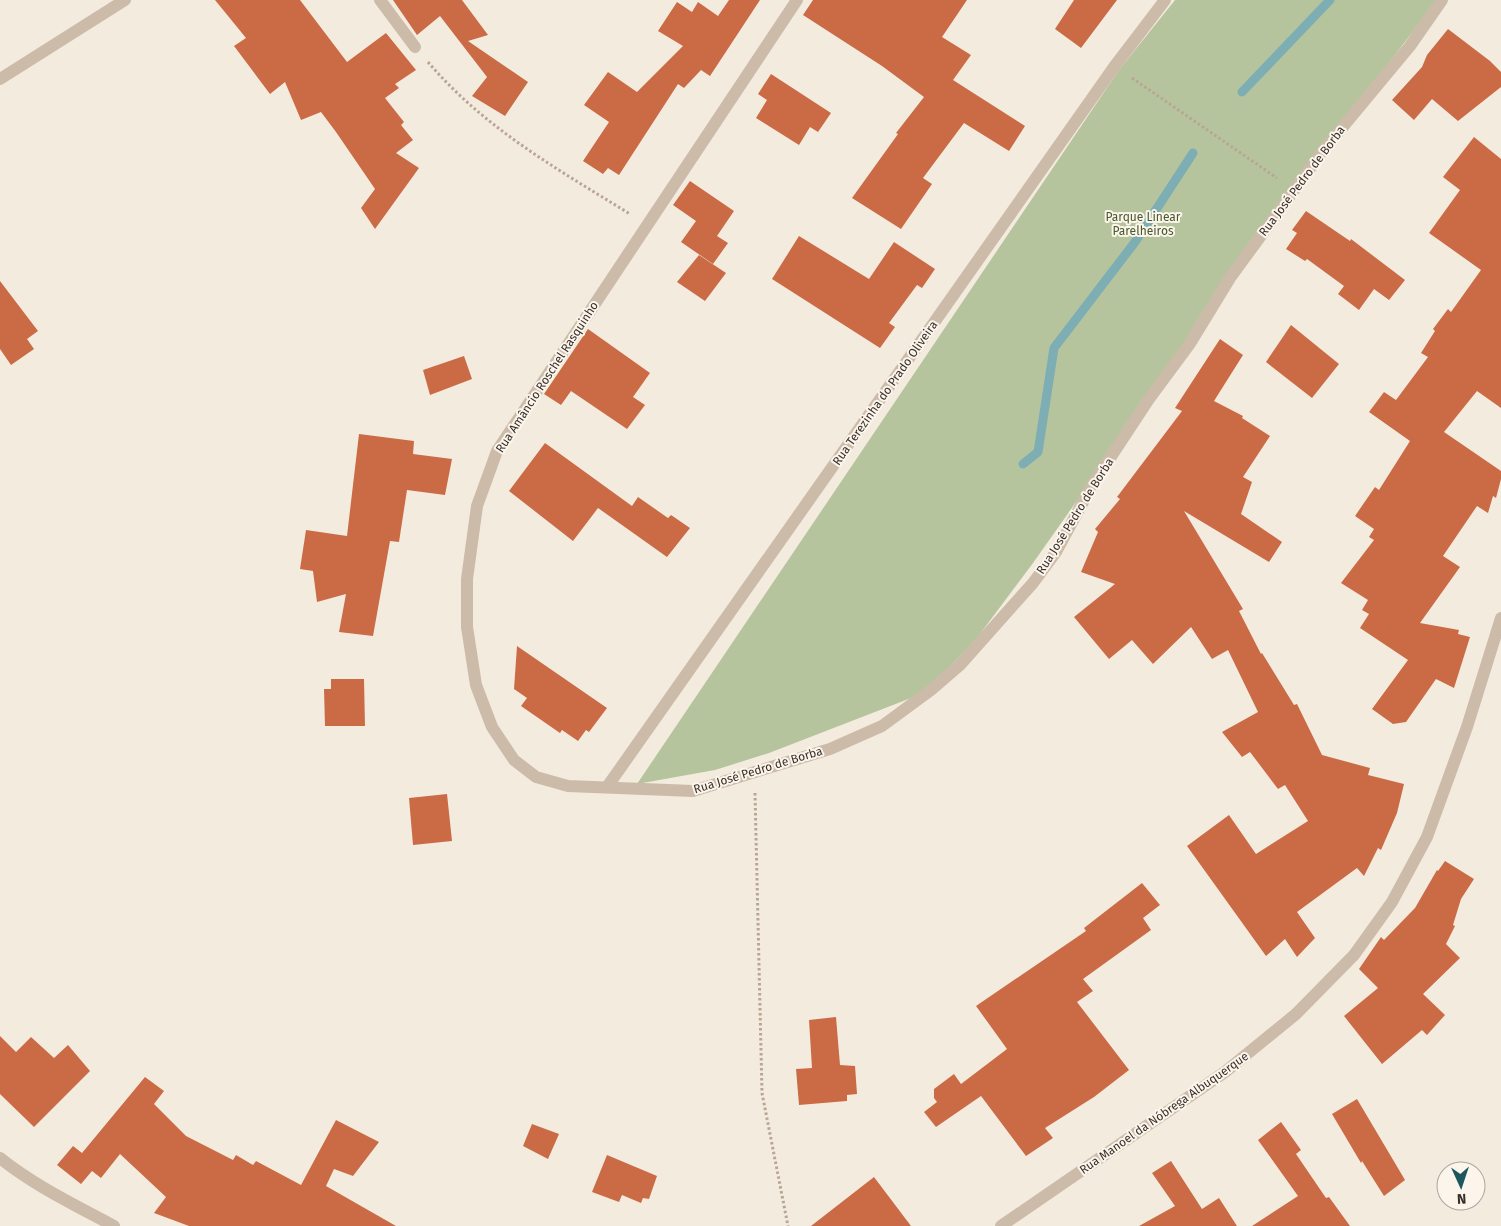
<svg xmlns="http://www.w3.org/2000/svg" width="1501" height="1226" font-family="'Fira Sans',sans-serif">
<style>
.green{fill:#b6c49e}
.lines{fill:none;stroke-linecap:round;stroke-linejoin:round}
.stream{stroke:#7caeb3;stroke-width:9}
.building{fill:#cb6b46}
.path{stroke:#b9a594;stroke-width:3;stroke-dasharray:2.5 2.5;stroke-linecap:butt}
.minor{stroke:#cdbbaa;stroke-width:12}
.labels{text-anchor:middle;stroke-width:4;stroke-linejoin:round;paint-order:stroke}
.street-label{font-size:12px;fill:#3a302a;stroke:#fbf5ec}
.park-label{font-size:12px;fill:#485a2c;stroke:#fbf5ec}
</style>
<rect width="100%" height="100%" fill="#f4ebdf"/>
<polygon class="green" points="1175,0 1437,0 1281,204 1230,284 1033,563 974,642 924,693 769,753 715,770 637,784 1119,70"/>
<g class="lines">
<g class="stream">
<polyline points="1242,92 1330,0"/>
<polyline points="1023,464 1038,452 1054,348 1135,242 1193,153"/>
</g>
</g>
<g class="building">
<polygon points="215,0 300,0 347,62 386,33 416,70 395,84 399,88 385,98 404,122 401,125 413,140 396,153 419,168 375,229 361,208 375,189 336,132 321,112 301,120 285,82 270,94 234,46 246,38"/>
<polygon points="393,0 462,0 488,35 468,41 528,82 505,116 472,96 487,77 440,16 417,35"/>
<polygon points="729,0 760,0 710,76 701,70 684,88 678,84 619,175 608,168 603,174 583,161 609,122 584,105 608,72 637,92 683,46 658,31 677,2 692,12 698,2 718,16"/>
<polygon points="813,0 967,0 942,37 971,55 953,80 1025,126 1009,151 964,123 923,178 932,184 901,229 852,198 898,134 896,133 924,97 882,66 803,15"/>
<polygon points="1074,0 1117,0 1081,48 1055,29"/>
<polygon points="1448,29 1490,61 1501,72 1501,87 1458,121 1432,99 1414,120 1392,100 1422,67 1427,55"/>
<polygon points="771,74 831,113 818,132 810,127 799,145 756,118 767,100 758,94"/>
<polygon points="1474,137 1501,159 1501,408 1477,391 1444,432 1501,471 1501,479 1496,498 1493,496 1488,513 1477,506 1443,556 1460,567 1420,623 1459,630 1458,634 1470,637 1454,688 1436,679 1406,722 1393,724 1372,709 1408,660 1360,628 1369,614 1362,610 1368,600 1341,583 1374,540 1369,537 1374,529 1355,516 1375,487 1379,490 1410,441 1369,412 1384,392 1396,400 1428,357 1421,353 1435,331 1433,329 1448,309 1451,312 1481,270 1429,233 1460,190 1443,177"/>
<polygon points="690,181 734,211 717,236 728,243 713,264 681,242 696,221 673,205"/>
<polygon points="1306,211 1350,241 1351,239 1405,280 1389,300 1374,289 1359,310 1338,294 1344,286 1307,259 1305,261 1286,249 1297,233 1292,230"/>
<polygon points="799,236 869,279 894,242 935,269 922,288 917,285 889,323 895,327 880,348 772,279"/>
<polygon points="699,255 726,273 705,301 677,282"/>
<polygon points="0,281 38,331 27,339 34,349 11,365 0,349"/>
<polygon points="1291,325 1339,364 1312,398 1266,362"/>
<polygon points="588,329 650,373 633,397 645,405 627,429 571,391 561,405 544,394"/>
<polygon points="1220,339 1243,355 1214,401 1243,416 1242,418 1270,436 1243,477 1252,482 1241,514 1282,542 1269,562 1184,511 1243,609 1239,611 1261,654 1262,653 1294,705 1297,704 1322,755 1370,768 1368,775 1404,784 1397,813 1381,850 1378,848 1364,876 1357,868 1297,912 1315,938 1297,957 1285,939 1266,956 1187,846 1229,815 1256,854 1308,821 1285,785 1278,789 1250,752 1242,757 1222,732 1258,712 1228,650 1212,659 1191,627 1153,664 1132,640 1109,659 1074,617 1115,584 1081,572 1098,532 1095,529 1120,499 1117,497 1182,411 1175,408"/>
<polygon points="464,356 472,379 430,395 423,370"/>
<polygon points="359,434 414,441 413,454 452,459 445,495 407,490 399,542 390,541 373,636 339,632 346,594 317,602 313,571 300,569 306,530 347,536"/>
<polygon points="545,443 632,506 638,497 668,518 671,515 690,528 667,557 598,508 573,541 509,491"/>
<polygon points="517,646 607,708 589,732 586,730 578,741 562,730 560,733 521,706 527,698 514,689"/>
<polygon points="331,679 364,679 365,726 325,726 324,689 331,689"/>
<polygon points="447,794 452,841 413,845 409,798"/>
<polygon points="1445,861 1474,879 1461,899 1453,925 1455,926 1446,944 1460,958 1423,994 1445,1015 1427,1035 1422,1030 1382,1064 1344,1016 1378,988 1359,969 1381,937 1384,940 1415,908 1437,870 1438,871"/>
<polygon points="1142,883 1160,905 1143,918 1151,930 1083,979 1093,991 1077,1002 1129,1070 1094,1097 1045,1128 1053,1138 1026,1156 981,1096 936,1127 924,1112 937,1102 934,1098 934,1089 954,1074 961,1084 1007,1049 976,1006 1086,931 1084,928"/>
<polygon points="836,1017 840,1065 855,1066 857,1094 847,1095 847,1101 799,1105 796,1069 812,1068 809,1020"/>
<polygon points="0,1036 16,1052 31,1037 54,1058 68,1045 90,1071 34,1127 0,1094"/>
<polygon points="145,1077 164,1091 154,1104 186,1136 233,1160 236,1155 253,1165 256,1161 301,1185 336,1120 379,1142 353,1176 334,1169 326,1186 396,1226 189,1226 154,1213 166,1197 120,1154 101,1178 92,1171 81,1184 57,1165 73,1146 82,1153"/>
<polygon points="1357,1099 1405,1180 1384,1196 1362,1161 1361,1163 1332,1114"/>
<polygon points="1281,1122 1301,1150 1296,1154 1326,1198 1329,1197 1350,1226 1252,1226 1298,1196 1258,1140"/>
<polygon points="532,1124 559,1134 548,1159 523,1146"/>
<polygon points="607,1155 657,1176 649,1199 643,1198 641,1203 622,1195 619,1202 592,1192"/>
<polygon points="1171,1161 1202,1209 1219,1198 1237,1226 1139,1226 1175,1206 1152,1173"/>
<polygon points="874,1177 911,1226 811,1226"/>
</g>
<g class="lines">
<g class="path">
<path d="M 428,62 C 484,128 557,169 630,214"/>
<polyline points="1132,78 1277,178"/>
<polyline points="755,793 762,1093 788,1226"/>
</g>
<g class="minor">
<polyline points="380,0 415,47"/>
<polyline points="797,0 497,451 477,506 467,579 467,627 476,685 492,727 514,760 536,777 568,786 693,791 830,749 882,726 931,690 960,665 1033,583 1056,552 1091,487 1149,399 1189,345 1230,278 1322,152 1410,46 1442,0"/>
<polyline points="0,79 125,0"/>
<polyline points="607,787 1114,67 1165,0"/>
<path d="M 0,1158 C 35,1186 75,1205 114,1226"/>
<polyline points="1001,1226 1225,1072 1296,1014 1354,955 1392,902 1427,837 1467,727 1501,618"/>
</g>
</g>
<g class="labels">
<g class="street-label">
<text transform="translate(1302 181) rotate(-53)" y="4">Rua José Pedro de Borba</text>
<text transform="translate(547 377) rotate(-57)" y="4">Rua Amâncio Roschel Rasquinho</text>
<text transform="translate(885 393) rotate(-55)" y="4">Rua Terezinha do Prado Oliveira</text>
<text transform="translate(1075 516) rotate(-58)" y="4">Rua José Pedro de Borba</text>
<text transform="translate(758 770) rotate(-17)" y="4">Rua José Pedro de Borba</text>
<text transform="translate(1164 1113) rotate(-35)" y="4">Rua Manoel da Nóbrega Albuquerque</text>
</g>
<g class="park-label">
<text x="1143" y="221">Parque Linear<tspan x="1143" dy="14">Parelheiros</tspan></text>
</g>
</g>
<g transform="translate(1461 1186) rotate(177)"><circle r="24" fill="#fbf5ec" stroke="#aea69e"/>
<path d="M0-4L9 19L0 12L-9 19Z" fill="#1d575e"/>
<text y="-8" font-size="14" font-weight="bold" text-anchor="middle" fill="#3a302a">N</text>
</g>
</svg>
